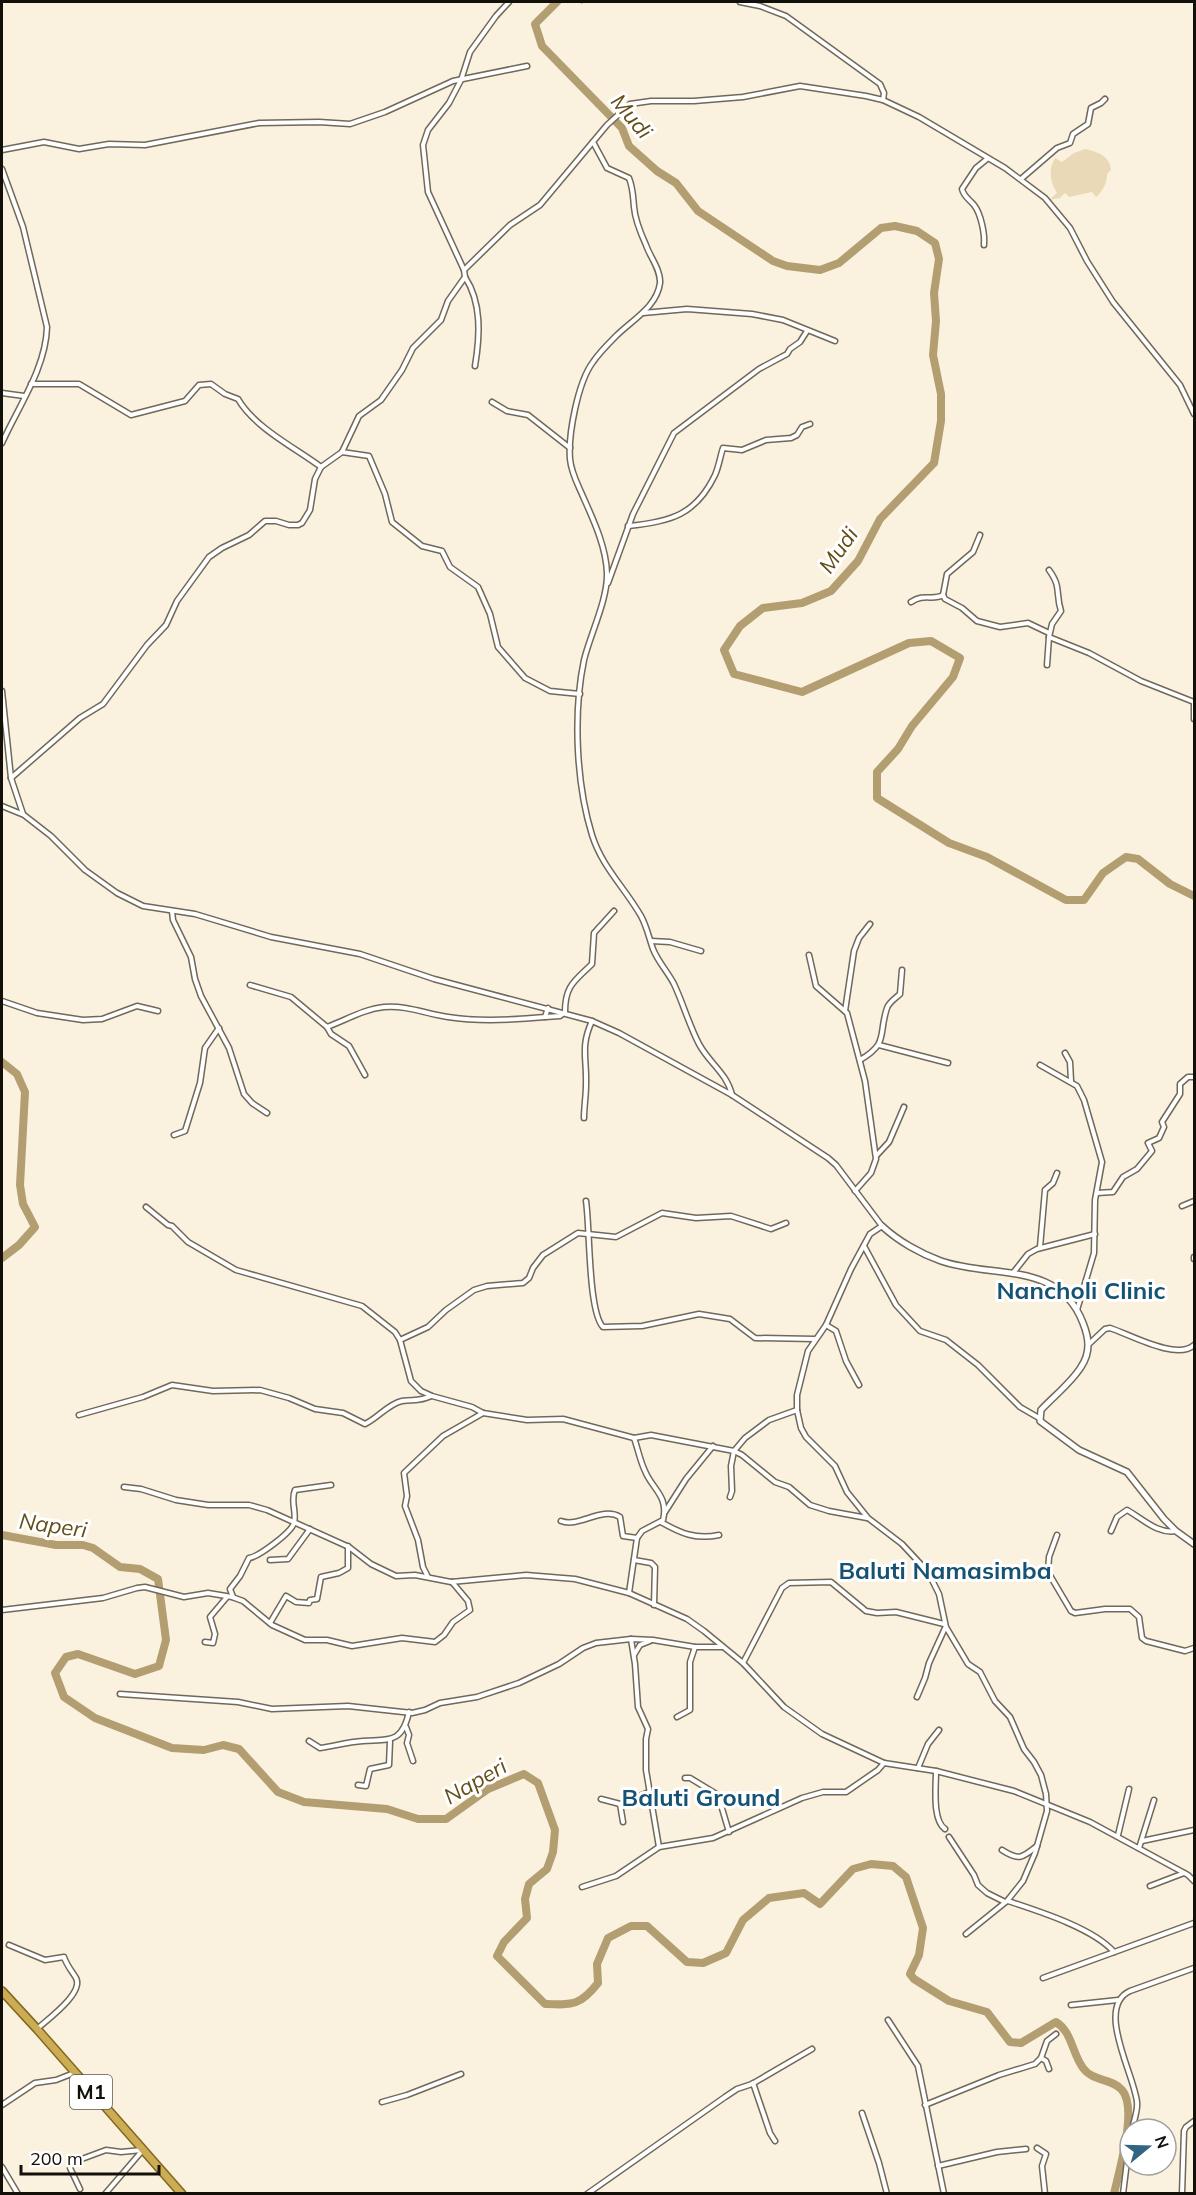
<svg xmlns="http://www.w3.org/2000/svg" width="1196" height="2195" font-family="Mulish,sans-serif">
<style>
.green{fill:#e9d9b7}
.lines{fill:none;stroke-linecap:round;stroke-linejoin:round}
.stream{stroke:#b29e70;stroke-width:1.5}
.river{stroke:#b29e70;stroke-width:8}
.minor-casing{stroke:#706858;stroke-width:7}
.tertiary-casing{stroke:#706858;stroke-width:8}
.trunk-casing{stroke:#83681f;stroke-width:10}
.minor{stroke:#fff;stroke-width:4}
.tertiary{stroke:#fff;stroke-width:5}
.trunk{stroke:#ccac54;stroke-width:7}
.labels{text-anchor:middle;stroke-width:6;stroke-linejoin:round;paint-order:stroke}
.shield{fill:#fff;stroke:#5a5854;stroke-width:1.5}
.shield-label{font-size:20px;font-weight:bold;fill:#13100a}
.water-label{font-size:22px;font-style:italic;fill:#644e17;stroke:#fff}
.quarter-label{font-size:24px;font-weight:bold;fill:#165373;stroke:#fff}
</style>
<rect width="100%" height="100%" fill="#faf2df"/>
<path class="green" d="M 1085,149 C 1098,152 1110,156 1111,170 L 1107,174 C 1107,183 1103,191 1096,197 L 1092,192 L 1069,197 L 1065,193 L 1060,198 L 1049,200 L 1057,193 C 1050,181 1048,170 1055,158 L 1062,162 L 1074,153 Z"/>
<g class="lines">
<polyline class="stream" points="580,2 582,3"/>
<g class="river">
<polyline points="557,2 535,24 542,46 622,128 629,146 657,171 676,183 698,211 773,261 787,266 820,270 839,263 881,228 895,226 917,231 935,243 939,259 934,293 936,321 933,355 941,394 941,421 934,463 880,519 858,561 831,591 802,603 763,608 740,626 724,650 734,674 802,692 909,643 931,641 960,658 953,677 912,726 898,749 877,772 877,798 949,843 987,857 1066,900 1084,900 1103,873 1126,857 1138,859 1170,884 1194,896"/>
<polyline points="2,1062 17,1074 25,1092 20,1185 23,1204 35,1227 19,1245 2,1258"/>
<path d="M 2,1535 L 56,1545 L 83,1545 L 93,1548 L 120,1567 L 140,1569 L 158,1579 L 166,1640 L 159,1666 L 135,1674 L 78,1654 L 66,1657 L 55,1673 L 64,1697 L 95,1718 L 172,1748 L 204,1750 L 223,1745 L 239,1749 L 278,1792 L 304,1802 L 387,1809 L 418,1819 L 446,1819 L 488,1789 L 524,1774 L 538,1783 L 555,1830 L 553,1852 L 547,1869 L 529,1884 L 525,1899 L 527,1918 L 504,1942 L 497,1956 L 545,2004 C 572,2005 580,2006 598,1983 L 597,1964 L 608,1938 L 631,1926 L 647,1926 L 687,1962 L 703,1963 L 726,1953 L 743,1920 L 769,1898 L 804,1893 L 820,1904 L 853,1869 L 871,1864 L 893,1866 L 906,1877 L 923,1928 L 919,1955 L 910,1974 L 914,1979 L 949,2001 L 987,2012 L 1010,2042 L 1021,2043 L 1056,2022 C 1072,2032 1072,2053 1083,2068 C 1093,2082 1112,2078 1122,2090 C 1138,2108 1119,2171 1114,2194"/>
</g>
<g class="minor-casing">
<g id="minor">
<polyline points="740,2 760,6 786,16 880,84 884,93 883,100"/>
<path d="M 593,142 L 607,168 L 629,178 C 633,188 633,196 634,207 C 635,220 641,234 646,245 C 650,257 661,270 660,283 C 657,307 632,320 616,336 C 608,344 599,353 593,362 C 578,382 568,434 570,459 C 571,471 576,481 581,492 C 592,517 606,545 607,573 C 608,599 590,635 584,660 C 573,713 576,783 592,835 C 602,867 625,888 641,916 C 647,927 649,938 653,949 C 658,962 668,972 674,984 C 683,1003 689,1025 699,1044 C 709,1063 727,1073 732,1095"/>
<polyline points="2,150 44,142 79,149 109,144 145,145 259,123 319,122 350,124 385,112 453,81 527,66"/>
<path d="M 2,169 L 23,227 L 47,327 C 46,368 18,407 2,443"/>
<polyline points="1021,179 1057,148 1070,143 1073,134 1088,124 1091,108 1101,103 1105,99"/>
<path d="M 984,245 C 985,234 981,214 974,205 C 969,199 964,197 962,189 L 976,168 L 987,159"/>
<polyline points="464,270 510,225 540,205 607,125 630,104 651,101 694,101 743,97 800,86 866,96 883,100 919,117 1005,168 1045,198 1070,228 1087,261 1113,302 1180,385 1194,414"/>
<path d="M 465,277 C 482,303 480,336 475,366"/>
<polyline points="643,313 687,309 752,314 783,320 835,341"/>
<path d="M 31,384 L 79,384 L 131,415 L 185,401 L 199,385 L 211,384 L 225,394 L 238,399 C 255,428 294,447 321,467"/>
<polyline points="2,393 24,396"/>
<polyline points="492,402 507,411 528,415 570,448"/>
<polyline points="342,452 369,456 385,494 392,522 422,546 442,551 450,567 478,587 490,614 498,647 525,678 550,691 580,694"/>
<path d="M 628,526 C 670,522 696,515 715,475 C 719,466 720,457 723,448 L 742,450 L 766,440 L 791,438 L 797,435 L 802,427 L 810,424"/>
<path d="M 1049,570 C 1062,588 1055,592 1061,611 L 1052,624 L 1049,637 L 1089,653 L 1141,681 L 1194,702"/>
<polyline points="608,583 633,514 674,433 759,369 787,354 790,349 800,342 807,331"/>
<polyline points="943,595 945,599 962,608 977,621 1000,627 1028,623 1049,633"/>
<polyline points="943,595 947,574 973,552 980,535"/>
<path d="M 911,602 C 924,593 933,601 943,595"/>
<polyline points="1047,665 1049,637"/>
<polyline points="2,691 11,778 23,814"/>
<polyline points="1194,702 1194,719"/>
<polyline points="11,778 80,718 103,704 147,645 166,625 177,601 209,557 222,548 249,535 265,521 276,521 289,525 298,525 302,523 310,510 315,479 321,467 342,452 359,416 381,400 402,370 413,348 441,320 448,301 465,277 464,270 428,192 423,145 428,130 449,103 461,80 470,52 496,16 509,2"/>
<polyline points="2,806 24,815 51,836 85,870 117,893 143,906 195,914 271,937 360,954 434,979 592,1021 619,1033 732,1095 828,1158 836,1165 882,1226 870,1234 851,1269 826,1325 808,1351 797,1395 797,1410 801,1428 806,1437 835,1466 847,1492 868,1518 902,1544 928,1572 939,1594 946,1627 968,1664 980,1672 995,1701 1010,1717 1024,1749 1034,1762 1041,1775 1046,1794 1047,1811 1035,1853 1023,1881 1007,1901 966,1934"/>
<polyline points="172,911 173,920 191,957 195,979 201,996 229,1048 244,1094 252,1103 267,1113"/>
<polyline points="651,941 670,942 701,951"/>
<polyline points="809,955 816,986 847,1013 865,1081 876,1159 871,1173 855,1191"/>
<path d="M 250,985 L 291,997 L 327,1027 C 346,1020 364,1009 384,1007 C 407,1005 426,1014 448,1017 C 479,1022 514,1020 545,1017 L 548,1008"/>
<polyline points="2,1001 37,1013 83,1020 102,1019 137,1006 158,1011"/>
<polyline points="845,1011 854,951 859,938 870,924"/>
<path d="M 545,1017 L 560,1016 L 565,1012 C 565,985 575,981 592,964 L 594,933 L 614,911"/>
<polyline points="327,1027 331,1034 349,1046 365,1075"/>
<polyline points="879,1045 948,1063"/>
<polyline points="1065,1053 1070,1062 1071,1081"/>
<path d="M 860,1060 C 889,1043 878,1035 887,1008 C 889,1002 896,998 900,994 L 902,970"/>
<polyline points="1040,1065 1077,1086 1084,1100 1102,1162 1095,1200 1094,1253 1077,1310"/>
<path d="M 584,1118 C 584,1107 586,1096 586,1085 C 587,1058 580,1047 592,1021"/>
<polyline points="174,1135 185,1131 200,1083 205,1048 219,1028"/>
<polyline points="876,1156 889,1142 904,1107"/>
<polyline points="1097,1193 1113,1192 1123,1177 1137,1169 1152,1151 1148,1143 1159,1138 1164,1127 1162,1122 1180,1094 1180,1084 1188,1077 1194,1077"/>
<path d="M 586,1201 C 590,1227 588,1311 603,1327 L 642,1326 L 699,1314 L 730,1319 L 755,1338 L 815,1339"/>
<polyline points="1182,1206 1194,1201"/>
<path d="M 146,1207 L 168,1225 L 172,1226 L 188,1242 L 236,1270 L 362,1306 L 395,1332 L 400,1340 L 411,1381 L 421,1391 L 432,1396 L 472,1407 L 483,1413 L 527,1420 L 563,1419 L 634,1438 C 638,1449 640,1461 645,1471 C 652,1489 669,1496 663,1520 L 642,1531 L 637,1538 L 629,1593"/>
<polyline points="864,1246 896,1305 920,1331 946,1340 978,1365 1020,1407 1039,1418"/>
<polyline points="1040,1247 1045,1190 1053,1183 1057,1173"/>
<polyline points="1194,1257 1194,1259"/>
<polyline points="1013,1273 1028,1254 1037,1249 1095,1234"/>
<polyline points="826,1325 836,1331 846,1361 859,1385"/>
<polyline points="400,1340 428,1327 446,1310 474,1290 487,1286 523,1283 529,1278 533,1268 543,1255 578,1233 616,1237 662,1213 696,1218 731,1216 771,1229 786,1223"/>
<path d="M 1089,1344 L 1105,1329 L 1110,1328 C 1129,1334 1177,1361 1194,1345"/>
<path d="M 79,1415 L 143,1397 L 172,1385 L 213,1391 L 260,1390 L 289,1398 L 315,1409 L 343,1413 L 365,1424 C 378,1418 388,1404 402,1401 C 413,1399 419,1402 431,1396"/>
<polyline points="634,1438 651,1435 734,1451 742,1455 775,1482 789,1487 810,1505 829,1511 867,1518"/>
<polyline points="124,1487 141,1489 176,1500 208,1505 249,1505 267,1510 349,1547 371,1564 396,1576 415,1575 451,1582 526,1575 575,1579 629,1593 687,1619 704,1631 743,1663 784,1707 822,1734 884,1763 936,1771 1014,1791 1090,1822 1188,1875 1194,1881"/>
<polyline points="730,1497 732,1491 731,1466 734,1451 745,1438 769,1420 797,1410"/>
<polyline points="665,1512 686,1479 713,1446"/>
<path d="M 561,1521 C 579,1528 602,1506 620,1517 L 623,1536 L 637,1538"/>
<path d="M 661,1522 C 680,1533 696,1540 719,1535"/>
<path d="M 1111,1531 L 1117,1517 L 1127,1510 C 1143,1519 1157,1534 1176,1531"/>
<polyline points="1057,1535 1049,1557 1048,1572 1071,1611 1075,1613 1105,1609 1130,1609 1139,1617 1142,1638 1146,1641 1185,1651 1194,1648"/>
<polyline points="270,1560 288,1559 310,1529"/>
<polyline points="634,1560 651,1563 655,1567 654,1605"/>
<polyline points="428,1577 423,1567 418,1540 405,1506 407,1496 404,1473 443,1436 483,1413"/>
<path d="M 233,1597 L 230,1589 L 240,1576 L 249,1558 C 258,1557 291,1533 294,1523 C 297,1512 290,1501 295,1490 L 331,1485"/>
<polyline points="2,1610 103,1598 137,1588 145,1587 184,1597 208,1593 232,1597 243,1601 272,1625 305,1640 327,1640 352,1646 402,1638 435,1642 444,1635 453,1622 470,1610 468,1601 452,1582"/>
<polyline points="270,1623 286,1596 296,1602 309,1603 310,1600 317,1599 321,1577 339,1573 348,1568 348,1546"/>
<polyline points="631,1639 635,1664 638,1707 648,1729 646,1739 646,1770 659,1847"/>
<polyline points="205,1642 213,1643 215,1634 210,1617 227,1597"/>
<polyline points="634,1655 640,1645 650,1641"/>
<polyline points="743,1663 782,1588 789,1583 831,1582 866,1611 877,1613 896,1612 944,1624"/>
<polyline points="120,1694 238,1702 272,1709 348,1706 412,1713 425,1710 440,1703 477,1697 519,1683 559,1664 583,1648 596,1643 631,1639 653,1640 695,1647 722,1647"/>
<polyline points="917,1697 925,1678 929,1663 945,1628"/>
<polyline points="677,1717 690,1710 690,1662 695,1647"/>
<polyline points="406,1727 409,1735 407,1743 413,1761"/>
<path d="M 309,1741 L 320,1748 C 334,1746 348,1742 363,1741 C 389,1739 402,1744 409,1712"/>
<polyline points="918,1768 928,1744 939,1730"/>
<path d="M 936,1771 C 936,1786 932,1820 945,1829"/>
<polyline points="685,1778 690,1778 723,1798 737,1796"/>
<polyline points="358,1785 366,1786 370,1769 389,1765 390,1741"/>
<polyline points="723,1798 721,1805 729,1832"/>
<polyline points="601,1799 620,1804 649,1792"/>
<polyline points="620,1804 623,1822"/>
<polyline points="1118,1835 1129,1789"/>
<polyline points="949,1837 974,1875 978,1885 987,1893 1005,1902"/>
<polyline points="1142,1841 1194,1830"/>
<polyline points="1139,1848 1154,1800"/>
<path d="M 1002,1850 C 1019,1861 1022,1858 1037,1846"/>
<polyline points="1150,1886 1184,1873"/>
<polyline points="582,1887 616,1876 659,1847 713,1838 802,1798 823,1792 846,1792 878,1770 884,1763"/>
<path d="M 1008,1901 C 1038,1911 1093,1928 1114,1952"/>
<path d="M 9,1945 L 45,1960 L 64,1957 C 67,1966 72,1971 76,1978 C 84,1993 48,2019 37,2029"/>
<polyline points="1043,1978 1194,1923"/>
<polyline points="1071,2005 1118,2000"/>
<polyline points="888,2020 918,2066 944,2194"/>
<polyline points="1041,2058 1046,2061 1049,2069"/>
<polyline points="753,2083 770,2133 775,2141"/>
<polyline points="382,2102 407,2095 461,2074"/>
<polyline points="2,2105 35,2083 56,2080 74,2073"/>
<polyline points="925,2105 999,2075 1035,2064 1041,2058 1047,2041 1056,2034"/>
<polyline points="862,2113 879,2163 887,2194"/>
<path d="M 1132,2129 C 1134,2120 1138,2111 1137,2102 C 1134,2074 1095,2007 1130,1991 L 1194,1968"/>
<polyline points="1037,2148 1046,2154 1042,2166 1045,2194"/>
<polyline points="938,2166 997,2152 1026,2149"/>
<polyline points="2,2167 18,2194"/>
<polyline points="80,2189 70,2168 71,2163 106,2150 121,2152 142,2150"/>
<polyline points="105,2194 142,2151"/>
<polyline points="587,2194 725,2097 737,2089 752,2084 812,2049"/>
<polyline points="1123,2194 1130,2137"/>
<polyline points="1182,2194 1184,2131 1186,2127 1194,2121"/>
</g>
</g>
<g class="tertiary-casing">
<path id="tertiary" d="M 882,1226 C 898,1241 921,1254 941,1261 C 993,1279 1059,1260 1083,1323 C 1089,1338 1091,1352 1081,1367 C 1071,1383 1054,1396 1041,1410 L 1040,1421 L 1079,1450 L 1127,1472 L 1164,1519 L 1176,1531 L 1194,1544"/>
</g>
<g class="trunk-casing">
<polyline id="trunk" points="2,1991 37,2029 182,2194"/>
</g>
<use href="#minor" class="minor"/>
<use href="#tertiary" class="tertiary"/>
<use href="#trunk" class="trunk"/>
</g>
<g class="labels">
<rect class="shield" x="70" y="2075" width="42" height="34" rx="4.5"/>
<g class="shield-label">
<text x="91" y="2099">M1</text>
</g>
<g class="water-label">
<text transform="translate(632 116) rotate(50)" y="8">Mudi</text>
<text transform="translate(838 550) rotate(-55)" y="8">Mudi</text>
<text transform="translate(53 1525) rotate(8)" y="8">Naperi</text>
<text transform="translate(475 1781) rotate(-30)" y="8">Naperi</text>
</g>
<g class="quarter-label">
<text x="1081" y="1299">Nancholi Clinic</text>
<text x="945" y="1579">Baluti Namasimba</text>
<text x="701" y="1806">Baluti Ground</text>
</g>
</g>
<rect width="1196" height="2195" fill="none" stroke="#13100a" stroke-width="6"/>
<g transform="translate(1148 2147) rotate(71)"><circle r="28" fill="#ffffff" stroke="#a19f9d" stroke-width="1.5"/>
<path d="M0-4.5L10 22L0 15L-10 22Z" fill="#336582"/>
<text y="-9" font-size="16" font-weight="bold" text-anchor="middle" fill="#13100a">N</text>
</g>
<path d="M21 2165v9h138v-9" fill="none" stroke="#13100a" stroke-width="3"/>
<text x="30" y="2165" font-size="18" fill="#13100a" stroke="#ffffff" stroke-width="4.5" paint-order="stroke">200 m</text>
</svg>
